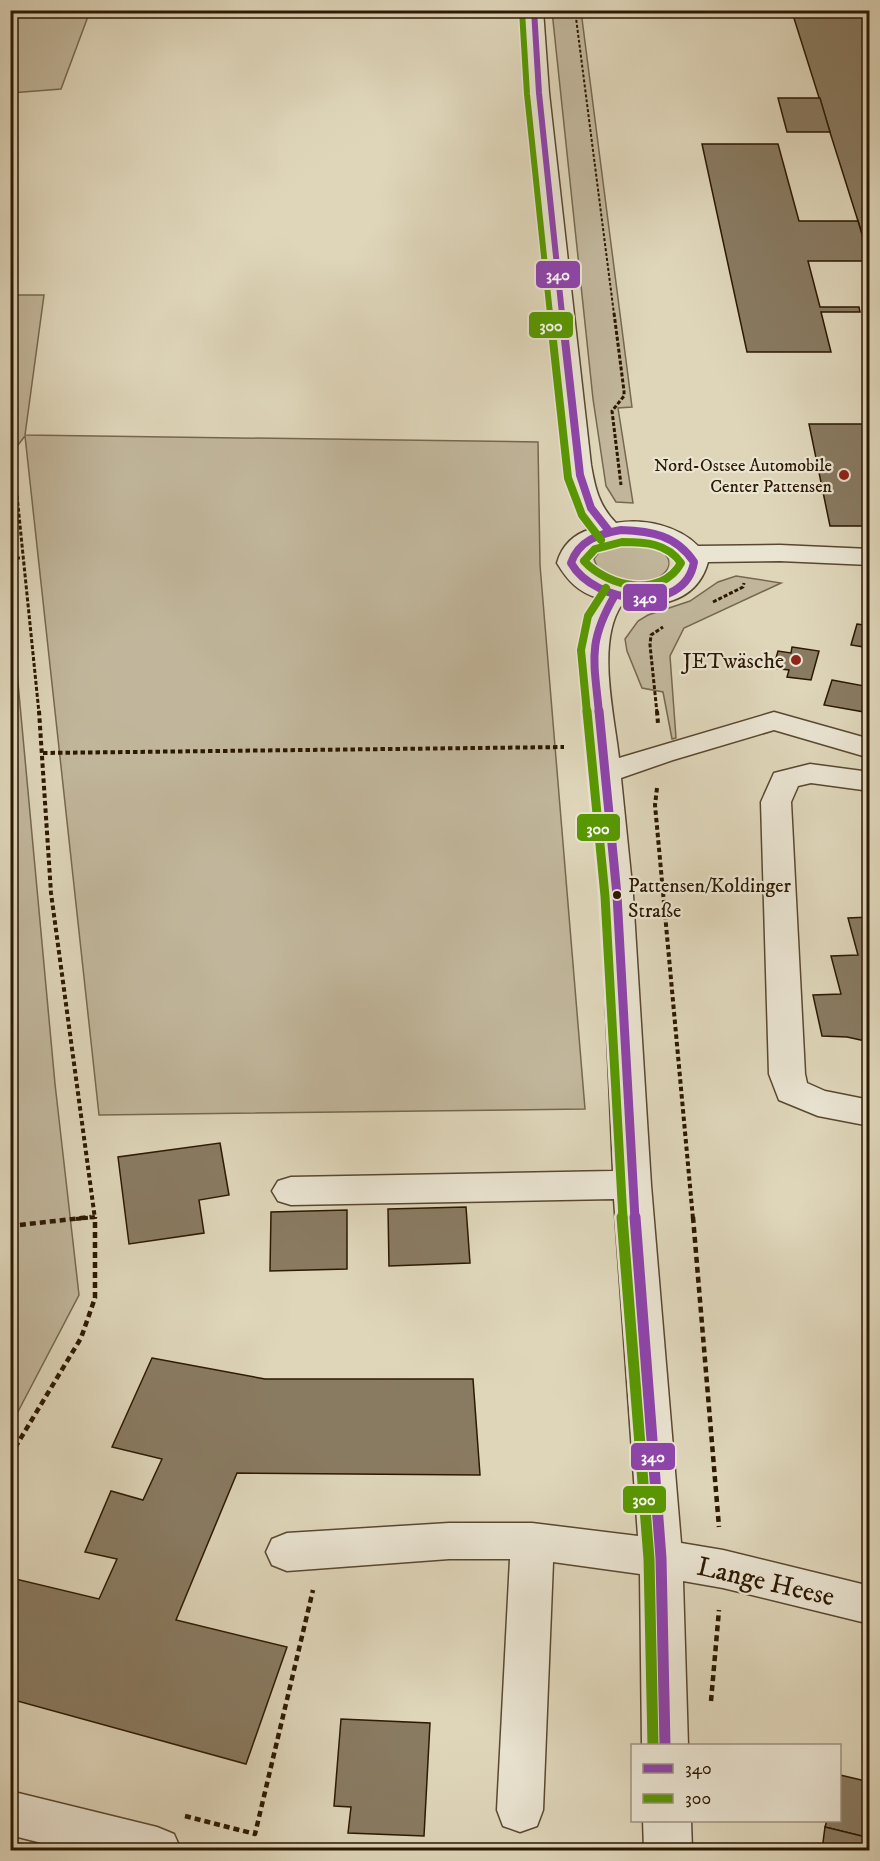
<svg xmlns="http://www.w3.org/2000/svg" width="880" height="1861" font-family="'IM FELL DW Pica',serif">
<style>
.green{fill:#c1b69b;stroke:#76684e;stroke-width:1.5}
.building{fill:#897b62;stroke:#2c1902;stroke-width:1.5}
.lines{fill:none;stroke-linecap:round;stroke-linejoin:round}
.minor-casing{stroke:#594830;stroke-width:3}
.path-far3{stroke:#2c1902;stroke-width:2;stroke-dasharray:3 2;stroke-linecap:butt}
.path-far2{stroke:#2c1902;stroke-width:3;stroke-dasharray:4 2;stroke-linecap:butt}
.path-far1{stroke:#2c1902;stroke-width:4;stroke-dasharray:4.5 3;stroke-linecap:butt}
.path{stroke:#2c1902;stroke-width:4.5;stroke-dasharray:6 4;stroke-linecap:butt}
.minor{fill:#eae4d2;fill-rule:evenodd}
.bus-1-far3-casing{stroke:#eae4d2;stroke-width:9}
.bus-1-far2-casing{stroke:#eae4d2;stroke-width:11}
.bus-1-far1-casing{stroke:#eae4d2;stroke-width:14}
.bus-1-casing{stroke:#eae4d2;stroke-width:16}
.bus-2-far3-casing{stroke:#eae4d2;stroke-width:9}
.bus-2-far2-casing{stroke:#eae4d2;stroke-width:11}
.bus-2-far1-casing{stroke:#eae4d2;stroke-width:14}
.bus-2-casing{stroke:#eae4d2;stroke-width:16}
.bus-1-far3{stroke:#8e44ad;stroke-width:6}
.bus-1-far2{stroke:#8e44ad;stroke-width:8}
.bus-1-far1{stroke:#8e44ad;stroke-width:9}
.bus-1{stroke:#8e44ad;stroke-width:11}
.bus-2-far3{stroke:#589901;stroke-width:6}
.bus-2-far2{stroke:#589901;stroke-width:8}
.bus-2-far1{stroke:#589901;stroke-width:9}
.bus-2{stroke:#589901;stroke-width:11}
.poi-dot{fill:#8f2418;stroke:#eae4d2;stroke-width:2}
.bus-dot{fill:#2c1902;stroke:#eae4d2;stroke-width:2}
.labels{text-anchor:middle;stroke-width:4.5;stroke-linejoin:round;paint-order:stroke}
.far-poi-label{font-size:18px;fill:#2c1902;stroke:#eae4d2;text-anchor:end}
.bus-label{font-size:20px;fill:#2c1902;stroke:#eae4d2;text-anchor:start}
.poi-label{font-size:22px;fill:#2c1902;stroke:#eae4d2;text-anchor:end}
.near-street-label{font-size:27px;fill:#2c1902;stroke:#eae4d2}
.line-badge{stroke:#eae4d2;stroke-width:2}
.badge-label{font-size:16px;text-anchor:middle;font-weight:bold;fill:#fff}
</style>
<rect width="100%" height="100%" fill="#dfd6ba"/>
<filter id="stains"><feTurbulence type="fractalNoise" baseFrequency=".00333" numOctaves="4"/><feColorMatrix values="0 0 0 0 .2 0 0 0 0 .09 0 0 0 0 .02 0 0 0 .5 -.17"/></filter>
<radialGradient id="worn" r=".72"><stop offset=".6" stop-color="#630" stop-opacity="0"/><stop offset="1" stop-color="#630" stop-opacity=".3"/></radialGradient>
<g class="green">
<polygon points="11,10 90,11 61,89 11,93"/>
<polygon points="552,11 581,11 632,407 618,408 633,503 616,502 606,486 593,399"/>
<polygon points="11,295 44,295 25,435 538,442 540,565 585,1109 99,1115 25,436 11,454"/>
<path d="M 627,542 C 710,547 653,610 599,572 L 594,559 C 602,546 613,544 627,542 Z"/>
<polygon points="736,576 781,583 684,628 670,656 676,738 672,739 663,692 642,688 627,651 625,639 638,621 648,615 690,601 718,582"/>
<polygon points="11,607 55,1084 79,1295 11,1425"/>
</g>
<g class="building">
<polygon points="870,11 870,259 792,12"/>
<polygon points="778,98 820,98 830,132 787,132"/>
<polygon points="702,144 778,144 799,221 858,221 870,261 808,261 820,307 859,307 860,312 821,312 831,352 747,352"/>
<polygon points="809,424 870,424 870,526 830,526"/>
<polygon points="857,624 870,626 870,648 851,645"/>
<polygon points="792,647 819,651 811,680 787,677 789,670 773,668 778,651 791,653"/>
<polygon points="832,680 870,687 870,713 824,705"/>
<polygon points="870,917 870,1042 847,1037 822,1036 813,995 841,994 831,956 858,955 848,918"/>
<polygon points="220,1143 229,1195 199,1200 204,1233 129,1244 118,1157"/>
<polygon points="466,1207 470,1263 389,1266 388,1209"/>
<polygon points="347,1210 347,1269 270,1271 271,1212"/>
<polygon points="152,1358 265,1379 473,1379 480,1475 237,1473 176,1620 287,1647 246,1764 10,1699 10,1591 16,1579 99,1599 117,1559 85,1552 111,1491 143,1500 162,1459 112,1447"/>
<polygon points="341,1719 430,1723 424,1836 348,1833 351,1807 334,1806"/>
<polygon points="840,1775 870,1782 870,1838 825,1827 827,1820 840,1820"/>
<polygon points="825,1827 870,1838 870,1850 822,1850"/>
<polygon points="10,1841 47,1850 10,1850"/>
</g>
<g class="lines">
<g class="minor-casing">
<g id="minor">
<path d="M 525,10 L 543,10 L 549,93 L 591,465 C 595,488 599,506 616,523 C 644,518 679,526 698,546 L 780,545 L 870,549 L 870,565 L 780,561 L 708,562 C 697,602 659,608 622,604 C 596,642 614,713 619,758 L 774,712 L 870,739 L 870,758 L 774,730 L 673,760 L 621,778 L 633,895 L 651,1185 L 681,1543 L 723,1550 L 870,1586 L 870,1624 L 723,1588 L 683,1581 L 688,1746 L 642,1746 L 640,1574 L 553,1562 L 543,1810 L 537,1826 L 520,1832 L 503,1826 L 497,1810 L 510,1559 L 449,1559 L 287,1571 L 272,1565 L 266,1552 L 272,1539 L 287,1533 L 449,1523 L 532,1523 L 638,1536 L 614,1199 L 291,1205 L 278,1201 L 272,1191 L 278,1181 L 291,1177 L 613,1171 L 601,895 L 579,650 L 585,621 L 598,598 C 578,592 568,581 557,563 C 562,545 574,534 591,529 L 573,502 L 565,465 L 529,93 ZM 621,538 C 644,538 668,539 680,562 C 679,566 679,572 676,575 C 657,603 600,587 585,563 C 589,546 604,541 621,538 Z"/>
<polygon points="810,764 870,772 870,791 811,783 798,786 791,802 805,1074 807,1083 825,1091 870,1100 870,1126 818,1116 779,1100 769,1074 761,802 774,773"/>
<polygon points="10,1791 157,1827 174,1834 181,1850 69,1850 10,1835"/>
<polygon points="643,1820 691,1820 692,1850 644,1850"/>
</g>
</g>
<polyline class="path-far3" points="575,10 614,314"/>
<g class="path-far2">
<polyline points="614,313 624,391 624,396 612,411 621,485"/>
<polyline points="14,466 39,713"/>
<polyline points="10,558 23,558"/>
<polyline points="713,602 743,587 744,583"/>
<polyline points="657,713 650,645 651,635 663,627"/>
</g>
<g class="path-far1">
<polyline points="39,711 51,893 95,1219"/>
<polyline points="657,711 658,724"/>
<polyline points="43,753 564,747"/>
<polyline points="657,788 655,805 693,1219"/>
<polyline points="76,1219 95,1217"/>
</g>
<g class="path">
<polyline points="693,1217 719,1527"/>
<polyline points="10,1226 91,1217"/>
<polyline points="10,1456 81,1338 95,1298 95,1217"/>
<polyline points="711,1701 719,1610"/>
<polyline points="185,1816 255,1834 313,1590"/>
</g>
<use href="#minor" class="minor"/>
<g class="bus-1-far3-casing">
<polyline id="bus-1-far3" points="534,10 539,93 562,314"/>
</g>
<g class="bus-1-far2-casing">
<g id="bus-1-far2">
<polyline points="562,313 580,475 591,508 609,531"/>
<path d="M 621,530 C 651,531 676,535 694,562 C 685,616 594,604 571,563 C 579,540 599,534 621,530 Z"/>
<path d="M 599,713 C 594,660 587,643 615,595"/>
</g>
</g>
<g class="bus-1-far1-casing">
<polyline id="bus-1-far1" points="599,711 617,895 635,1219"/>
</g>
<g class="bus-1-casing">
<polyline id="bus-1" points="635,1217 661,1558 665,1746"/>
</g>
<g class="bus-2-far3-casing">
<polyline id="bus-2-far3" points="522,11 527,94 550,314"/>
</g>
<g class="bus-2-far2-casing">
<g id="bus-2-far2">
<polyline points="550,313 568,478 582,515 601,540"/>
<path d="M 622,542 C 645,542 667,543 681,563 C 661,599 608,587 584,561 L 595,549 Z"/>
<polyline points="587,713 581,650 588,616 606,588"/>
</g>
</g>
<g class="bus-2-far1-casing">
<polyline id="bus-2-far1" points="587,711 605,896 623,1219"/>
</g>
<g class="bus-2-casing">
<polyline id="bus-2" points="622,1217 649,1559 653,1746"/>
</g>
<use href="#bus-1-far3" class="bus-1-far3"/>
<use href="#bus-1-far2" class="bus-1-far2"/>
<use href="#bus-1-far1" class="bus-1-far1"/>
<use href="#bus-1" class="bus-1"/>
<use href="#bus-2-far3" class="bus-2-far3"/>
<use href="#bus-2-far2" class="bus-2-far2"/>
<use href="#bus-2-far1" class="bus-2-far1"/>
<use href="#bus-2" class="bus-2"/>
</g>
<g class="poi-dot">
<circle cx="844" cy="475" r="6"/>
<circle cx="796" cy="660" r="6"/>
</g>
<circle class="bus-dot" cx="617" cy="895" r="5"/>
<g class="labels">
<g class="far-poi-label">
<text x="832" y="471">Nord-Ostsee Automobile<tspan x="832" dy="21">Center Pattensen</tspan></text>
</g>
<g class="bus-label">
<text x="628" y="892">Pattensen/Koldinger<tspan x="628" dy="25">Straße</tspan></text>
</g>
<g class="poi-label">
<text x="784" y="668">JETwäsche</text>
</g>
<g class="near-street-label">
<text transform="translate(766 1581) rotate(13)" y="9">Lange Heese</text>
</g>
</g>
<g class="line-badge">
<rect x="535" y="260" width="46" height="29" rx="6" fill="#8e44ad"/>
<rect x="528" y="311" width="46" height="28" rx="6" fill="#589901"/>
<rect x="622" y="583" width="46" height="29" rx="6" fill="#8e44ad"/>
<rect x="576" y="813" width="45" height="29" rx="6" fill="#589901"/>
<rect x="630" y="1442" width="46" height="29" rx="6" fill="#8e44ad"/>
<rect x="622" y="1485" width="45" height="29" rx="6" fill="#589901"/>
</g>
<g class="badge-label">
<text x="558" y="280">340</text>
<text x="551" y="331">300</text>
<text x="645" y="603">340</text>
<text x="598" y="834">300</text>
<text x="653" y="1462">340</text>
<text x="644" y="1505">300</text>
</g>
<rect width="880" height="1861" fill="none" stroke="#dfd6ba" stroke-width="36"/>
<rect x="12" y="12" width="856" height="1837" fill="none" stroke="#2c1902" stroke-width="3"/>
<rect x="18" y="18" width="844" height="1825" fill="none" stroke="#2c1902" stroke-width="1.5"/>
<rect x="631" y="1744" width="210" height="78" fill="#eae4d2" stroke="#9e937f" stroke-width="1.5"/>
<rect x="643" y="1764" width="30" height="9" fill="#8e44ad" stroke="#9e937f" stroke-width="1.5"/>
<text x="685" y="1774" font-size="18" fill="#2c1902">340</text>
<rect x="643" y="1794" width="30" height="9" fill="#589901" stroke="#9e937f" stroke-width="1.5"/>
<text x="685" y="1804" font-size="18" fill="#2c1902">300</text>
<rect width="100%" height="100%" filter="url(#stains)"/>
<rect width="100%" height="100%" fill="url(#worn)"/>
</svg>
